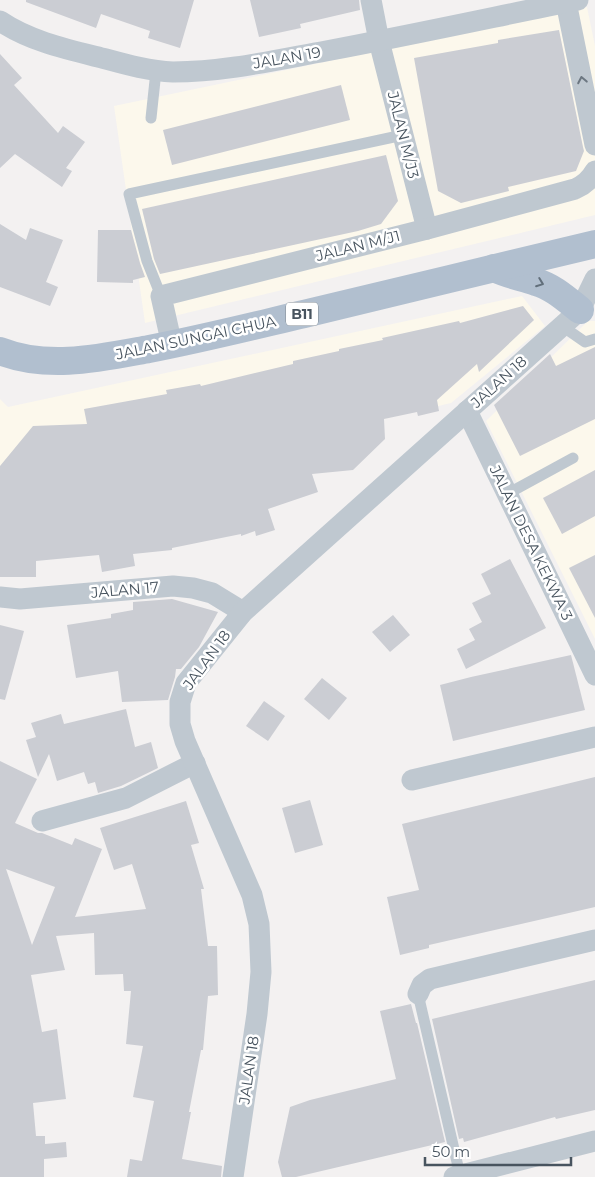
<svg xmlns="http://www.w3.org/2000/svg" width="595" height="1177" font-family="Montserrat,sans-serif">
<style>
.commercial{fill:#fcf8ec}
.building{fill:#cbcdd3;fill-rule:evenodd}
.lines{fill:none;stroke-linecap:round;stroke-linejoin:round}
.lane{stroke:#bfc8d0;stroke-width:11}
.street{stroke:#bfc8d0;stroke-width:21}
.primary{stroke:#b1bfcf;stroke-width:28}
.oneway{stroke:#6c7781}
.oneway2{stroke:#626f7b}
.labels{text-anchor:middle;stroke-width:5;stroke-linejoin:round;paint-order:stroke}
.shield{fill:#fff;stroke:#7f878f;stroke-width:1}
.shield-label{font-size:14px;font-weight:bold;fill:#48545f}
.street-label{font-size:15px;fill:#48545f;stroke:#fff}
</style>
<rect width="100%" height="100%" fill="#f3f1f1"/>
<g class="commercial">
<polygon points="587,7 595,46 595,215 145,323 114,106"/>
<polygon points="522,296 545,326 451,403 23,504 0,497 0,399 8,407"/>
<polygon points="588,321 595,321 595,639 486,421"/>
</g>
<g class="building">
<polygon points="26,0 194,0 180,48 148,38 150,31 101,14 96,28 26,2"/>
<polygon points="250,0 359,0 360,10 300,24 301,28 259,37"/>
<polygon points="559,30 583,147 584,151 576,171 508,187 509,191 461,203 438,191 414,58 498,43 498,40"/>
<polygon points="0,54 22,78 14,85 58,133 63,126 85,142 66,168 72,171 62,187 15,154 0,168"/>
<polygon points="341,85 350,120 172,165 163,130"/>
<polygon points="386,155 398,201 381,224 358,231 160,274 154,259 142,209"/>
<polygon points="0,224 26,240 30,228 63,240 46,282 58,287 50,306 0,287"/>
<polygon points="98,230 131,230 140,263 145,277 133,280 133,283 97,282"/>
<polygon points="523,306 534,320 479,372 477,364 437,400 439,411 418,416 417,412 384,419 385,439 353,470 312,474 318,492 268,509 275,530 256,536 255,531 241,536 241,534 172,548 172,550 133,554 135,566 102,572 99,555 36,561 36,577 0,577 0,466 33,426 87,424 84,409 167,394 166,390 200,384 201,386 293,364 293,361 339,351 339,349 383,340 382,338 459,321 460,323"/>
<polygon points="595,347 595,419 520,456 494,405 550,354 556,366"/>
<polygon points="595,470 595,516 562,534 543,498"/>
<polygon points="595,555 595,618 569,568"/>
<polygon points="510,559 546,628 466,669 457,649 475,640 469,629 482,622 472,603 491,594 481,574"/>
<polygon points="172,599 218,612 199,647 181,669 176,669 175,677 168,700 122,702 118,671 76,678 67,625 111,618 111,614 133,610 133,602"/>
<polygon points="393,615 410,635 390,652 372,632"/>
<polygon points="0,625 24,631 5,700 0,699"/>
<polygon points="571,655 585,710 453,741 440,685 471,677"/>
<polygon points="322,678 347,698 329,720 304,699"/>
<polygon points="264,701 285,716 268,741 246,726"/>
<polygon points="126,709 135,747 151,742 158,768 121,786 98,793 95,782 88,784 84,772 57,781 49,754 38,777 26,740 36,737 31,723 61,714 64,724"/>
<path d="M 0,761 L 37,779 L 15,823 L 38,833 L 42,833 L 72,845 L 75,838 L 102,849 L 75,917 L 146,909 L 132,864 L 114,870 L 100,828 L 186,801 L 199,843 L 191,845 L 204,889 L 201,889 L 208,946 L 217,946 L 218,995 L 208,996 L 203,1050 L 201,1050 L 189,1112 L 191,1112 L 182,1159 L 222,1166 L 221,1177 L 127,1177 L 130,1159 L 142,1161 L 154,1101 L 133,1097 L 143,1046 L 126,1044 L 131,991 L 124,991 L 123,974 L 95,975 L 94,933 L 56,936 L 65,970 L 31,975 L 42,1032 L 57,1029 L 66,1099 L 33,1103 L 36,1136 L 45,1136 L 45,1144 L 66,1142 L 67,1157 L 44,1159 L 44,1177 L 0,1177 ZM 6,869 L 55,887 L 32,945 Z"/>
<polygon points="595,777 595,907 429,945 429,948 400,955 387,897 419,890 402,824"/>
<polygon points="310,800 323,845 295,853 282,808"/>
<polygon points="595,980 595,1110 556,1119 555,1117 464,1142 463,1138 459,1139 432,1019"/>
<polygon points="411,1004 416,1023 417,1023 445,1142 296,1177 282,1177 278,1162 290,1107 310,1100 396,1079 380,1011"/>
</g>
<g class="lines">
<g class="lane">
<polyline points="151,118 156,71"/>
<polyline points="161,296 147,261 129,194 403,135"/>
<polyline points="562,326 585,342 595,339"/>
<polyline points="507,494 573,458"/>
<polyline points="418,994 460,1175"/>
</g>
<g class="street">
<polyline points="371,0 379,41 427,229"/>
<polyline points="566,2 595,145"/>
<path d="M 0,21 C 31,42 70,50 106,59 C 128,65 150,71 173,72 C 224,72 276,60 326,51 C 411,35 494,17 578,0"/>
<path d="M 172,345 L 161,296 L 427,229 L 575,189 C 584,185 590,180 595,171"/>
<polyline points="467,411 595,675"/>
<polyline points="0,597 20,599 173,586 193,588 212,593 243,612"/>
<polyline points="412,780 595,737"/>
<polyline points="42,821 126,798 195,763"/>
<polyline points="418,994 422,985 430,979 595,940"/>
<polyline points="233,1177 257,1014 261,972 259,924 252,895 185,741 180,724 180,702 186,683 243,612 580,310 595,279"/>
<polyline points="454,1177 595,1141"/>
</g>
<g class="primary">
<path d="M 494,268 C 508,275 522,277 536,282 C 553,287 566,299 580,310"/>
<path d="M 0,351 C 48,370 100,358 149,349 C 201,339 253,326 304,314 C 401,291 498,267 595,244"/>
</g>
</g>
<defs><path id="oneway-chevron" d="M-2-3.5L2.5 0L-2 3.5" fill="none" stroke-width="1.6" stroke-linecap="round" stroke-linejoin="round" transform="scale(1.25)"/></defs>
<use class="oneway" href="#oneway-chevron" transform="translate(582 80) rotate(-101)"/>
<use class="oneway2" href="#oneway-chevron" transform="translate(540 283) rotate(21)"/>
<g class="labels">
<rect class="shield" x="286" y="302.5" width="32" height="23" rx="4"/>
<g class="shield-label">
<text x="302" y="319">B11</text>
</g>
<g class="street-label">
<text transform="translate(287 58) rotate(-10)" y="5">JALAN 19</text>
<text transform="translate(403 135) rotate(76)" y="5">JALAN M/J3</text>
<text transform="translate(358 246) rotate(-14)" y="5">JALAN M/J1</text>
<text transform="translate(196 338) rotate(-12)" y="5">JALAN SUNGAI CHUA</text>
<text transform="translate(499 382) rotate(-42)" y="5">JALAN 18</text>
<text transform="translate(531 543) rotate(64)" y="5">JALAN DESA KEKWA 3</text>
<text transform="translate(125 590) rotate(-5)" y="5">JALAN 17</text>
<text transform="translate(207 660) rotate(-54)" y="5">JALAN 18</text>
<text transform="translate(249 1070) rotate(-82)" y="5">JALAN 18</text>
</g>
</g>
<path d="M425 1157v8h146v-8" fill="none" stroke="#48545f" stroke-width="2.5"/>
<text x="432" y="1157" font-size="15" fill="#48545f" stroke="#ffffff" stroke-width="4" paint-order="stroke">50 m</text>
</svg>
